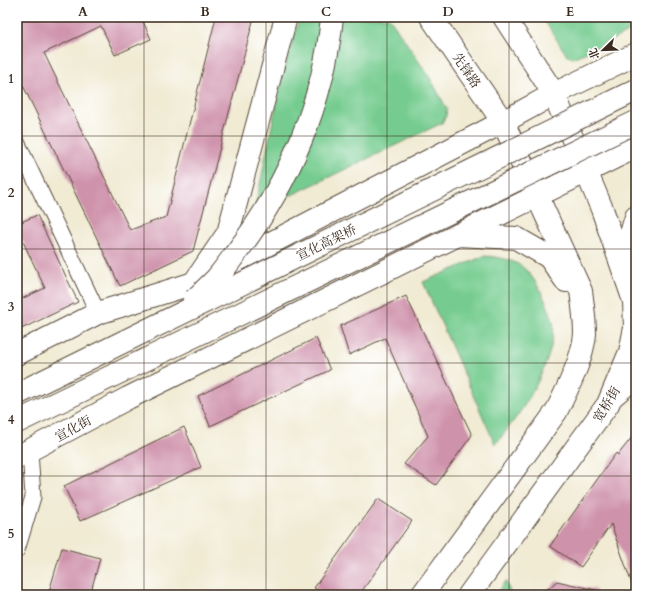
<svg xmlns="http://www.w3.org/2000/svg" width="653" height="612" font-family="Cardo,'Noto Serif SC',serif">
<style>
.green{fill:#76cc90;stroke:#587b57}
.building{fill:#cf92ab}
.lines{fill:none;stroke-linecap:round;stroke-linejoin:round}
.minor-casing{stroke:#564739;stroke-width:17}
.highway-casing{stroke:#564739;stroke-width:24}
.minor{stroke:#fff;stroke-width:15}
.highway{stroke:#fff;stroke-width:22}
.highway-bridge-casing{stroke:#564739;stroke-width:24;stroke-linecap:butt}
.highway-bridge{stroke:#fff;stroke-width:22}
.grid{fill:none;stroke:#3b2a1e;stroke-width:1;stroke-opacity:0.55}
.labels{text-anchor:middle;stroke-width:3.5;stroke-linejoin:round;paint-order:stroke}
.street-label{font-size:13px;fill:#3b2a1e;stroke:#fff}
.neatline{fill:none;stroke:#3b2a1e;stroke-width:1.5}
.grid-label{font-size:13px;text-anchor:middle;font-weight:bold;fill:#3b2a1e}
</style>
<rect width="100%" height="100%" fill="#fff"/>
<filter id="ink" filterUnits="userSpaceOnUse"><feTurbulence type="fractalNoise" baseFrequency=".025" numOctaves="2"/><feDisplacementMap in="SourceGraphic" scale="8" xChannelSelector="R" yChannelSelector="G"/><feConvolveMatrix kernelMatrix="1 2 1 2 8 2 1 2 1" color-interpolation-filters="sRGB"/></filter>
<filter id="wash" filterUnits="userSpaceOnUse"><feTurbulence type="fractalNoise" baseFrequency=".012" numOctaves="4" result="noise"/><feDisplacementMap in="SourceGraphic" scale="16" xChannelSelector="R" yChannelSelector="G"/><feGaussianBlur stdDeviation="0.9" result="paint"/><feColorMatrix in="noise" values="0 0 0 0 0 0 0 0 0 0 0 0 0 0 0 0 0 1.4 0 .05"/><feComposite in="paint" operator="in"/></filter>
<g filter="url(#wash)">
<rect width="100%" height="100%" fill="#f1ebd4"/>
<g class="green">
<polygon points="300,17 389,17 430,78 447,109 446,116 442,123 254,213 283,72"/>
<polygon points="542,17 636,17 636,28 589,51 572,58 566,54"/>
<path d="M 484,256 C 512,258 526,263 540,290 C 545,300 550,310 553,321 C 557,343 541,377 530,396 C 522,411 510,425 500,439 L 495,444 L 423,282 Z"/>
<polygon points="506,581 511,595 495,595"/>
</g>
<g id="blocks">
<g class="building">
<polygon points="17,17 141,17 151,39 115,55 101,26 44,53 130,230 166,217 216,17 254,17 193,251 120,286 17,73"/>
<polygon points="37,215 78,302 17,331 17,301 45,288 17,229 17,224"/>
<polygon points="406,296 472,435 436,485 404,464 428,436 385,338 349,355 340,326"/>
<polygon points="316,338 330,370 210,426 198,396"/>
<polygon points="184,427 201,467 80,521 64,486"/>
<polygon points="636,432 636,590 634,590 611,524 581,567 550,546 616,453 618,455"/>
<polygon points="378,499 412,521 359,595 326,595 314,588"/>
<polygon points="62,548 100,558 90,595 48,595"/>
<polygon points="557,581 596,590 595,595 541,595"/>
</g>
</g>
</g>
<g filter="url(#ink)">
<use href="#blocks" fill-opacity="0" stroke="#564739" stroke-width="1"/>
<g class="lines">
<g class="minor-casing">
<g id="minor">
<polyline points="17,142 98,313"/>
<polyline points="611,402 636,381"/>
<polyline points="17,550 33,497 30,451"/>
</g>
</g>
<g class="highway-casing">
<g id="highway">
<polyline points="458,235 516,238 549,257 566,281"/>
<polyline points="196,280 228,233 286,17"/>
<polyline points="633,280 632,230 636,217"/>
<polyline points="17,354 98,313 194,283 503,122 554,94 636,54"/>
<polyline points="17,457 128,398 636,147"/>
<path d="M 422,595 L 556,412 C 567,390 583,358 585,334 C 585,319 583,305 581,291 L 503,122 L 431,17"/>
<polyline points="469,595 608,404 630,352 635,328 634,301 602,209 554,94 504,17"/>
</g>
</g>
<use href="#minor" class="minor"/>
<use href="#highway" class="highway"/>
<g class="highway-bridge-casing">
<g id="highway-bridge">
<path d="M 194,300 C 202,293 209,286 216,279 C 223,271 230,261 236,253 C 288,185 324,102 332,17"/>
<polyline points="17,394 636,90"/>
<polyline points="17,422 636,122"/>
</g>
</g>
<use href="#highway-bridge" class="highway-bridge"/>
</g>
</g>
<path class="grid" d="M 144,17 L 144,595M 266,17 L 266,595M 387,17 L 387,595M 509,17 L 509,595M 17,136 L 636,136M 17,249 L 636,249M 17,363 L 636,363M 17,476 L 636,476"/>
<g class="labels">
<g class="street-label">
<text transform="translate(467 70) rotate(56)" y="5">先锋路</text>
<text transform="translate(326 242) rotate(-26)" y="5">宣化高架桥</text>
<text transform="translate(606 404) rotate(-59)" y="5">宽桥街</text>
<text transform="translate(73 428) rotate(-29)" y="5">宣化街</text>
</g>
</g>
<rect width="653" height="612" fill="none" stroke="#fff" stroke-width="44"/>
<g transform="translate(603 50) rotate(247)" stroke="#ffffff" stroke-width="3" paint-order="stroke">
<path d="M0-3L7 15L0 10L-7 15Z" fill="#3b2a1e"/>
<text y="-6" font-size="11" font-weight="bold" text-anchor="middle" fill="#3b2a1e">北</text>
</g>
<rect x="22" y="22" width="609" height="568" class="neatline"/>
<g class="grid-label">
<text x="83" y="16">A</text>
<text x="205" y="16">B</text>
<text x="326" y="16">C</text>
<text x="448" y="16">D</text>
<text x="570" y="16">E</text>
<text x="11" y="83">1</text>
<text x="11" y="197">2</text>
<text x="11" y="311">3</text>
<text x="11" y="424">4</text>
<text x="11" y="538">5</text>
</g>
</svg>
